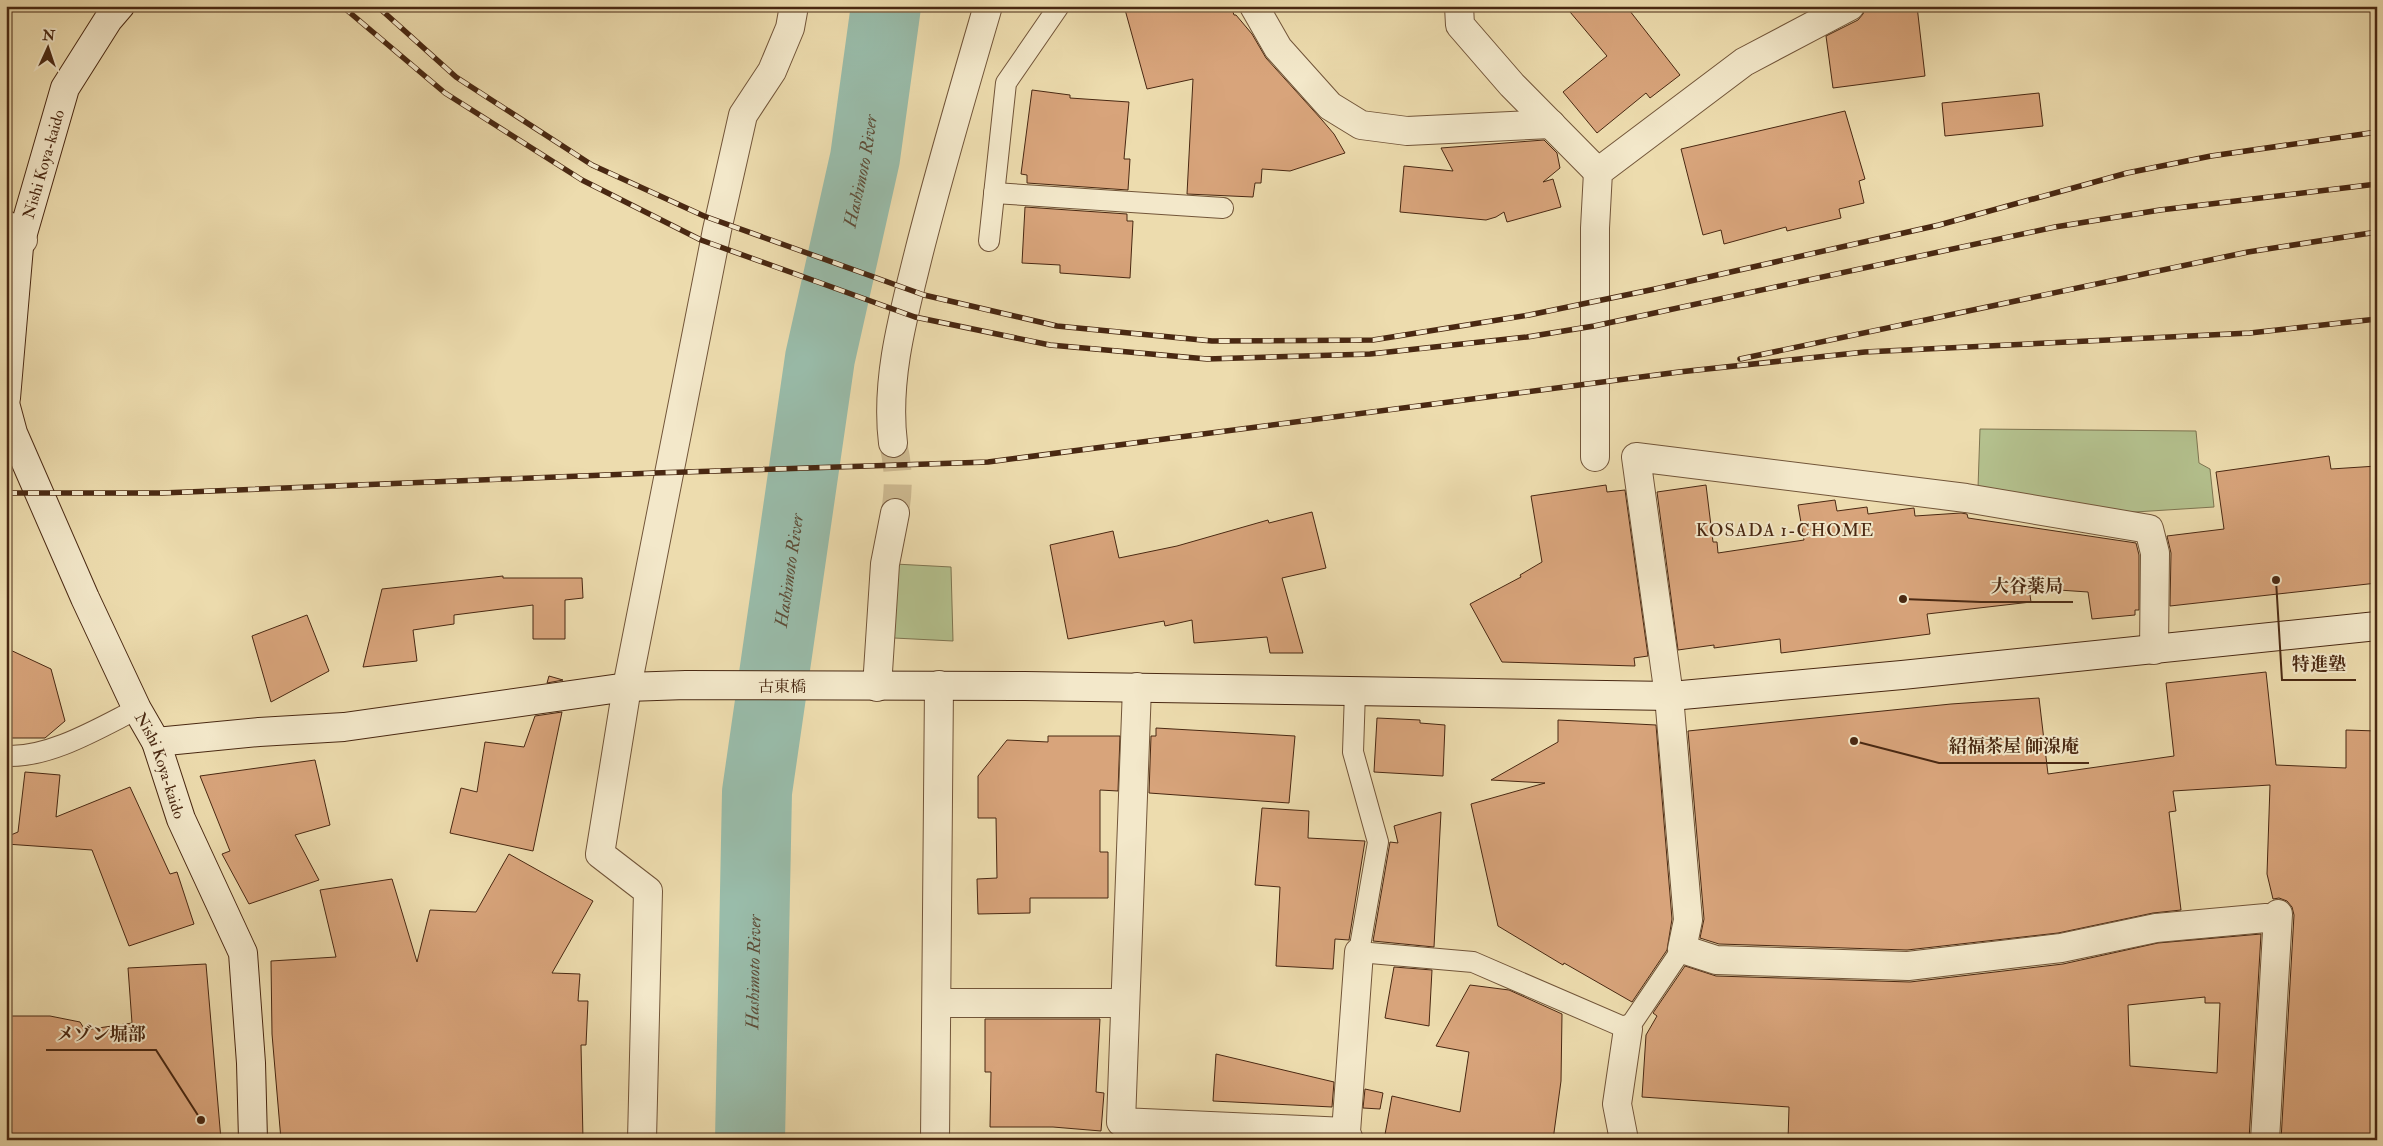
<svg xmlns="http://www.w3.org/2000/svg" width="2383" height="1146" font-family="'IM FELL Double Pica','Noto Serif JP',serif">
<style>
.green{fill:#b4c18e;stroke:#7e7450}
.lines{fill:none;stroke-linecap:round;stroke-linejoin:round}
.river{stroke:#99bcaa;stroke-width:70}
.building{fill:#d8a47b;stroke:#492812;fill-rule:evenodd}
.street-tunnel{stroke:#ccb88f;stroke-width:28;stroke-dasharray:28 14;stroke-linecap:butt}
.lane-casing{stroke:#725539;stroke-width:22}
.street-casing{stroke:#725539;stroke-width:30}
.secondary-casing{stroke:#492812;stroke-width:30}
.lane{stroke:#f3e8ca;stroke-width:20}
.street{stroke:#f3e8ca;stroke-width:28}
.secondary{stroke:#f3e8ca;stroke-width:28}
.rail-casing{stroke:#492812;stroke-width:5.5}
.rail{stroke:#f3e8ca;stroke-width:4;stroke-dasharray:11;stroke-linecap:butt}
.labels{text-anchor:middle;stroke-width:4;stroke-linejoin:round;paint-order:stroke}
.street-label{font-size:16px;fill:#492812;stroke:#f3e8ca}
.water-label{font-size:18px;font-style:italic;fill:#5d4d38;stroke:#f3e8ca}
.neighbourhood-label{font-size:18px;letter-spacing:1px;fill:#492812;stroke:#f3e8ca}
.leader{fill:none;stroke:#492812;stroke-width:2}
.callout-dot{fill:#492812;stroke:#f3e8ca;stroke-width:2}
.callout-label{font-size:18px;text-anchor:middle;font-weight:bold;fill:#492812;stroke:#f3e8ca;stroke-width:4;stroke-linejoin:round;paint-order:stroke}
</style>
<rect width="100%" height="100%" fill="#eddcae"/>
<filter id="stains"><feTurbulence type="fractalNoise" baseFrequency=".004" numOctaves="4"/><feColorMatrix values="0 0 0 0 .2 0 0 0 0 .09 0 0 0 0 .02 0 0 0 .5 -.17"/></filter>
<radialGradient id="worn" r=".72"><stop offset=".6" stop-color="#630" stop-opacity="0"/><stop offset="1" stop-color="#630" stop-opacity=".3"/></radialGradient>
<g class="green">
<polygon points="1980,429 2196,431 2199,463 2210,469 2214,507 2135,512 2058,505 1978,488"/>
<polygon points="895,564 951,567 953,641 894,638"/>
</g>
<g class="lines">
<path class="river" id="s1" d="M 750,1140 L 757,792 L 820,358 L 865,158 L 886,6"/>
</g>
<g class="building">
<polygon points="1124,6 1231,6 1234,15 1236,15 1252,34 1266,58 1322,120 1334,134 1345,153 1290,171 1262,169 1261,183 1255,183 1253,197 1187,194 1193,79 1147,89"/>
<polygon points="1565,6 1626,6 1680,75 1650,98 1646,93 1597,133 1563,92 1607,56"/>
<polygon points="1866,6 1917,6 1925,76 1833,88 1826,36 1858,20 1863,14"/>
<polygon points="1032,90 1070,95 1070,98 1129,102 1124,159 1130,159 1128,190 1027,183 1027,175 1021,174"/>
<polygon points="2039,93 2043,126 1945,136 1942,103"/>
<polygon points="1845,111 1865,179 1859,181 1864,203 1839,209 1841,218 1787,231 1786,227 1724,244 1721,230 1703,235 1681,149"/>
<polygon points="1544,140 1557,153 1560,168 1543,182 1553,179 1561,207 1507,222 1504,212 1496,217 1486,220 1400,212 1404,166 1453,171 1441,148"/>
<polygon points="1025,207 1127,214 1127,221 1133,221 1130,278 1060,273 1060,265 1022,263"/>
<polygon points="2329,456 2331,469 2377,466 2377,583 2170,606 2171,553 2167,536 2224,529 2216,472"/>
<polygon points="1606,485 1607,492 1625,490 1648,656 1634,658 1635,666 1502,662 1470,604 1521,577 1520,575 1542,562 1531,496"/>
<polygon points="1706,485 1713,542 1717,542 1718,553 1804,540 1798,505 1835,500 1837,511 1867,507 1868,514 1914,508 1915,516 1961,513 1967,514 1968,518 2136,543 2139,555 2139,610 2135,610 2135,615 2092,619 2088,592 2029,588 2031,602 1927,614 1930,634 1781,653 1780,639 1714,648 1714,645 1678,650 1657,492"/>
<polygon points="1312,512 1326,568 1282,578 1303,653 1270,653 1267,637 1194,643 1192,620 1165,626 1164,621 1068,639 1050,545 1113,531 1119,558 1177,546 1268,520 1269,523"/>
<polygon points="503,576 503,578 582,578 583,598 565,600 565,639 533,639 533,605 454,615 454,624 413,630 417,661 363,667 382,589"/>
<polygon points="307,615 329,671 271,702 252,636"/>
<polygon points="6,648 51,669 65,721 45,738 6,738"/>
<polygon points="2266,672 2276,765 2346,768 2346,730 2377,731 2377,1008 2372,1091 2377,1092 2377,1140 2281,1140 2294,915 2292,907 2287,901 2279,898 2273,899 2267,874 2270,785 2173,791 2176,811 2169,812 2181,910 2153,913 2058,933 1907,950 1719,944 1700,938 1704,919 1688,731 1951,704 2039,698 2048,774 2174,756 2166,683"/>
<polygon points="549,676 563,680 547,683"/>
<polygon points="562,712 533,851 450,833 461,788 477,792 485,742 524,747 535,716"/>
<polygon points="1377,718 1420,720 1420,723 1445,725 1443,776 1374,772"/>
<polygon points="1558,720 1656,725 1672,919 1667,950 1632,1002 1564,963 1563,965 1498,926 1471,804 1545,783 1491,780 1558,742"/>
<polygon points="1156,728 1295,736 1289,803 1149,793 1151,736 1156,736"/>
<polygon points="1048,736 1120,736 1118,791 1100,790 1100,852 1108,852 1108,898 1030,898 1030,913 978,914 977,879 997,878 996,818 978,818 978,776 1007,740 1048,742"/>
<polygon points="315,760 330,825 295,835 319,880 249,904 222,854 230,851 200,776"/>
<polygon points="25,772 60,775 56,817 130,787 170,874 177,872 194,924 129,946 92,850 6,844 6,837 18,832"/>
<polygon points="1262,808 1309,811 1308,838 1365,841 1349,940 1335,939 1333,969 1276,966 1280,887 1255,885"/>
<polygon points="1441,812 1434,947 1373,941 1390,842 1398,843 1394,826"/>
<polygon points="509,854 593,901 552,973 580,974 578,1001 588,1001 586,1045 581,1045 583,1140 448,1135 448,1140 281,1140 272,1034 271,961 336,957 320,890 392,879 417,962 430,910 476,912"/>
<path d="M 2261,934 L 2249,1140 L 1788,1140 L 1789,1107 L 1642,1097 L 1646,1035 L 1657,1016 L 1653,1013 L 1685,966 L 1716,976 L 1910,982 L 2063,964 L 2158,943 ZM 2205,997 L 2205,1003 L 2220,1003 L 2217,1073 L 2130,1066 L 2128,1005 Z"/>
<polygon points="206,964 221,1140 6,1140 6,1016 50,1016 80,1022 85,1030 132,1023 128,968"/>
<polygon points="1394,967 1432,970 1429,1026 1385,1018"/>
<polygon points="1470,985 1509,990 1562,1014 1561,1081 1553,1140 1384,1140 1392,1096 1460,1112 1469,1052 1436,1046"/>
<polygon points="985,1019 1100,1019 1096,1092 1104,1093 1101,1131 1053,1127 990,1127 991,1072 985,1072"/>
<polygon points="1216,1054 1334,1082 1332,1107 1213,1101"/>
<polygon points="1365,1089 1383,1093 1380,1109 1363,1108"/>
</g>
<g class="lines">
<path class="street-tunnel" d="M 893,443 C 899,468 899,487 895,513"/>
<g class="lane-casing">
<g id="lane">
<polyline points="994,193 1223,208"/>
<polyline points="989,241 1006,83 1059,6"/>
<polyline points="1355,691 1353,752 1378,842 1359,952 1473,962 1628,1029 1682,949"/>
<path d="M 6,756 C 50,758 99,728 137,709"/>
</g>
</g>
<g class="street-casing">
<g id="street">
<polyline points="1254,6 1278,48 1330,106 1361,125 1407,131 1551,124"/>
<polyline points="1459,6 1460,25 1512,85 1598,172"/>
<polyline points="6,225 23,240"/>
<path d="M 893,443 C 885,379 904,313 919,252 C 940,169 964,88 988,6"/>
<polyline points="1595,457 1595,228 1598,172 1744,62 1850,6"/>
<polyline points="2154,650 2155,553 2149,529 1966,498 1636,457 1669,696 1688,920 1682,949 1716,960 1908,966 2061,948 2156,928 2266,918"/>
<polyline points="877,687 885,564 895,513"/>
<polyline points="1137,687 1121,1122 1346,1132"/>
<polyline points="937,1003 1124,1003"/>
<polyline points="642,1140 648,891 600,854 627,687 717,230 743,115 772,71 790,28 794,6"/>
<polyline points="935,1140 939,685"/>
<polyline points="1349,1140 1346,1132 1359,952"/>
<polyline points="1624,1140 1617,1104 1628,1029"/>
<polyline points="2265,1140 2278,914"/>
</g>
</g>
<g class="secondary-casing">
<g id="secondary">
<path id="s2" d="M 6,398 L 19,247 L 65,88 L 108,20 L 120,6"/>
<path id="s3" d="M 6,407 L 13,433 L 85,598 L 137,709 L 156,742 L 181,819 L 243,953 L 251,1063 L 253,1140"/>
<polyline points="156,742 259,732 344,727 627,687 686,685 1025,686 1671,696 1902,675 2377,626"/>
</g>
</g>
<use href="#lane" class="lane"/>
<use href="#street" class="street"/>
<use href="#secondary" class="secondary"/>
<g class="rail-casing">
<g id="rail">
<polyline points="342,6 445,93 582,180 701,240 915,317 1050,345 1207,359 1370,354 1527,337 1594,326 2055,227 2160,210 2377,184"/>
<polyline points="377,6 456,77 592,165 704,216 924,295 1057,326 1212,341 1373,340 1529,315 1655,289 1939,225 2127,173 2211,156 2377,132"/>
<polyline points="1740,359 2248,252 2377,232"/>
<polyline points="6,493 162,493 654,473 988,462 1679,372 1865,352 2250,333 2377,319"/>
</g>
</g>
<use href="#rail" class="rail"/>
</g>
<g class="labels">
<g class="street-label">
<text dy="6" stroke="none"><textPath href="#s2" startOffset="238">Nishi Koya-kaido</textPath></text>
<text x="782" y="692">古東橋</text>
<text dy="6" stroke="none"><textPath href="#s3" startOffset="391">Nishi Koya-kaido</textPath></text>
</g>
<g class="water-label">
<text dy="6" stroke="none"><textPath href="#s1" startOffset="978">Hashimoto River</textPath></text>
<text dy="6" stroke="none"><textPath href="#s1" startOffset="572">Hashimoto River</textPath></text>
<text dy="6" stroke="none"><textPath href="#s1" startOffset="168">Hashimoto River</textPath></text>
</g>
<g class="neighbourhood-label">
<text x="1785" y="536">KOSADA 1-CHOME</text>
</g>
</g>
<path class="leader" d="M1903 599L1981 602H2073M2276 580L2282 680H2356M1854 741L1939 763H2089M201 1120L156 1050H46"/>
<g class="callout-dot">
<circle cx="1903" cy="599" r="5"/>
<circle cx="2276" cy="580" r="5"/>
<circle cx="1854" cy="741" r="5"/>
<circle cx="201" cy="1120" r="5"/>
</g>
<g class="callout-label">
<text x="2027" y="592">大谷薬局</text>
<text x="2319" y="670">特進塾</text>
<text x="2014" y="752">紹福茶屋 師湶庵</text>
<text x="101" y="1040">メゾン堀部</text>
</g>
<rect width="2383" height="1146" fill="none" stroke="#eddcae" stroke-width="25"/>
<rect x="8" y="8" width="2368" height="1131" fill="none" stroke="#492812" stroke-width="2.5"/>
<rect x="12" y="12" width="2358" height="1121" fill="none" stroke="#492812"/>
<g transform="translate(48 48) rotate(3)" stroke="#f3e8ca" stroke-width="4" paint-order="stroke">
<path d="M0-4L9 19L0 12L-9 19Z" fill="#492812"/>
<text y="-8" font-size="14" font-weight="bold" text-anchor="middle" fill="#492812">N</text>
</g>
<rect width="100%" height="100%" filter="url(#stains)"/>
<rect width="100%" height="100%" fill="url(#worn)"/>
</svg>
